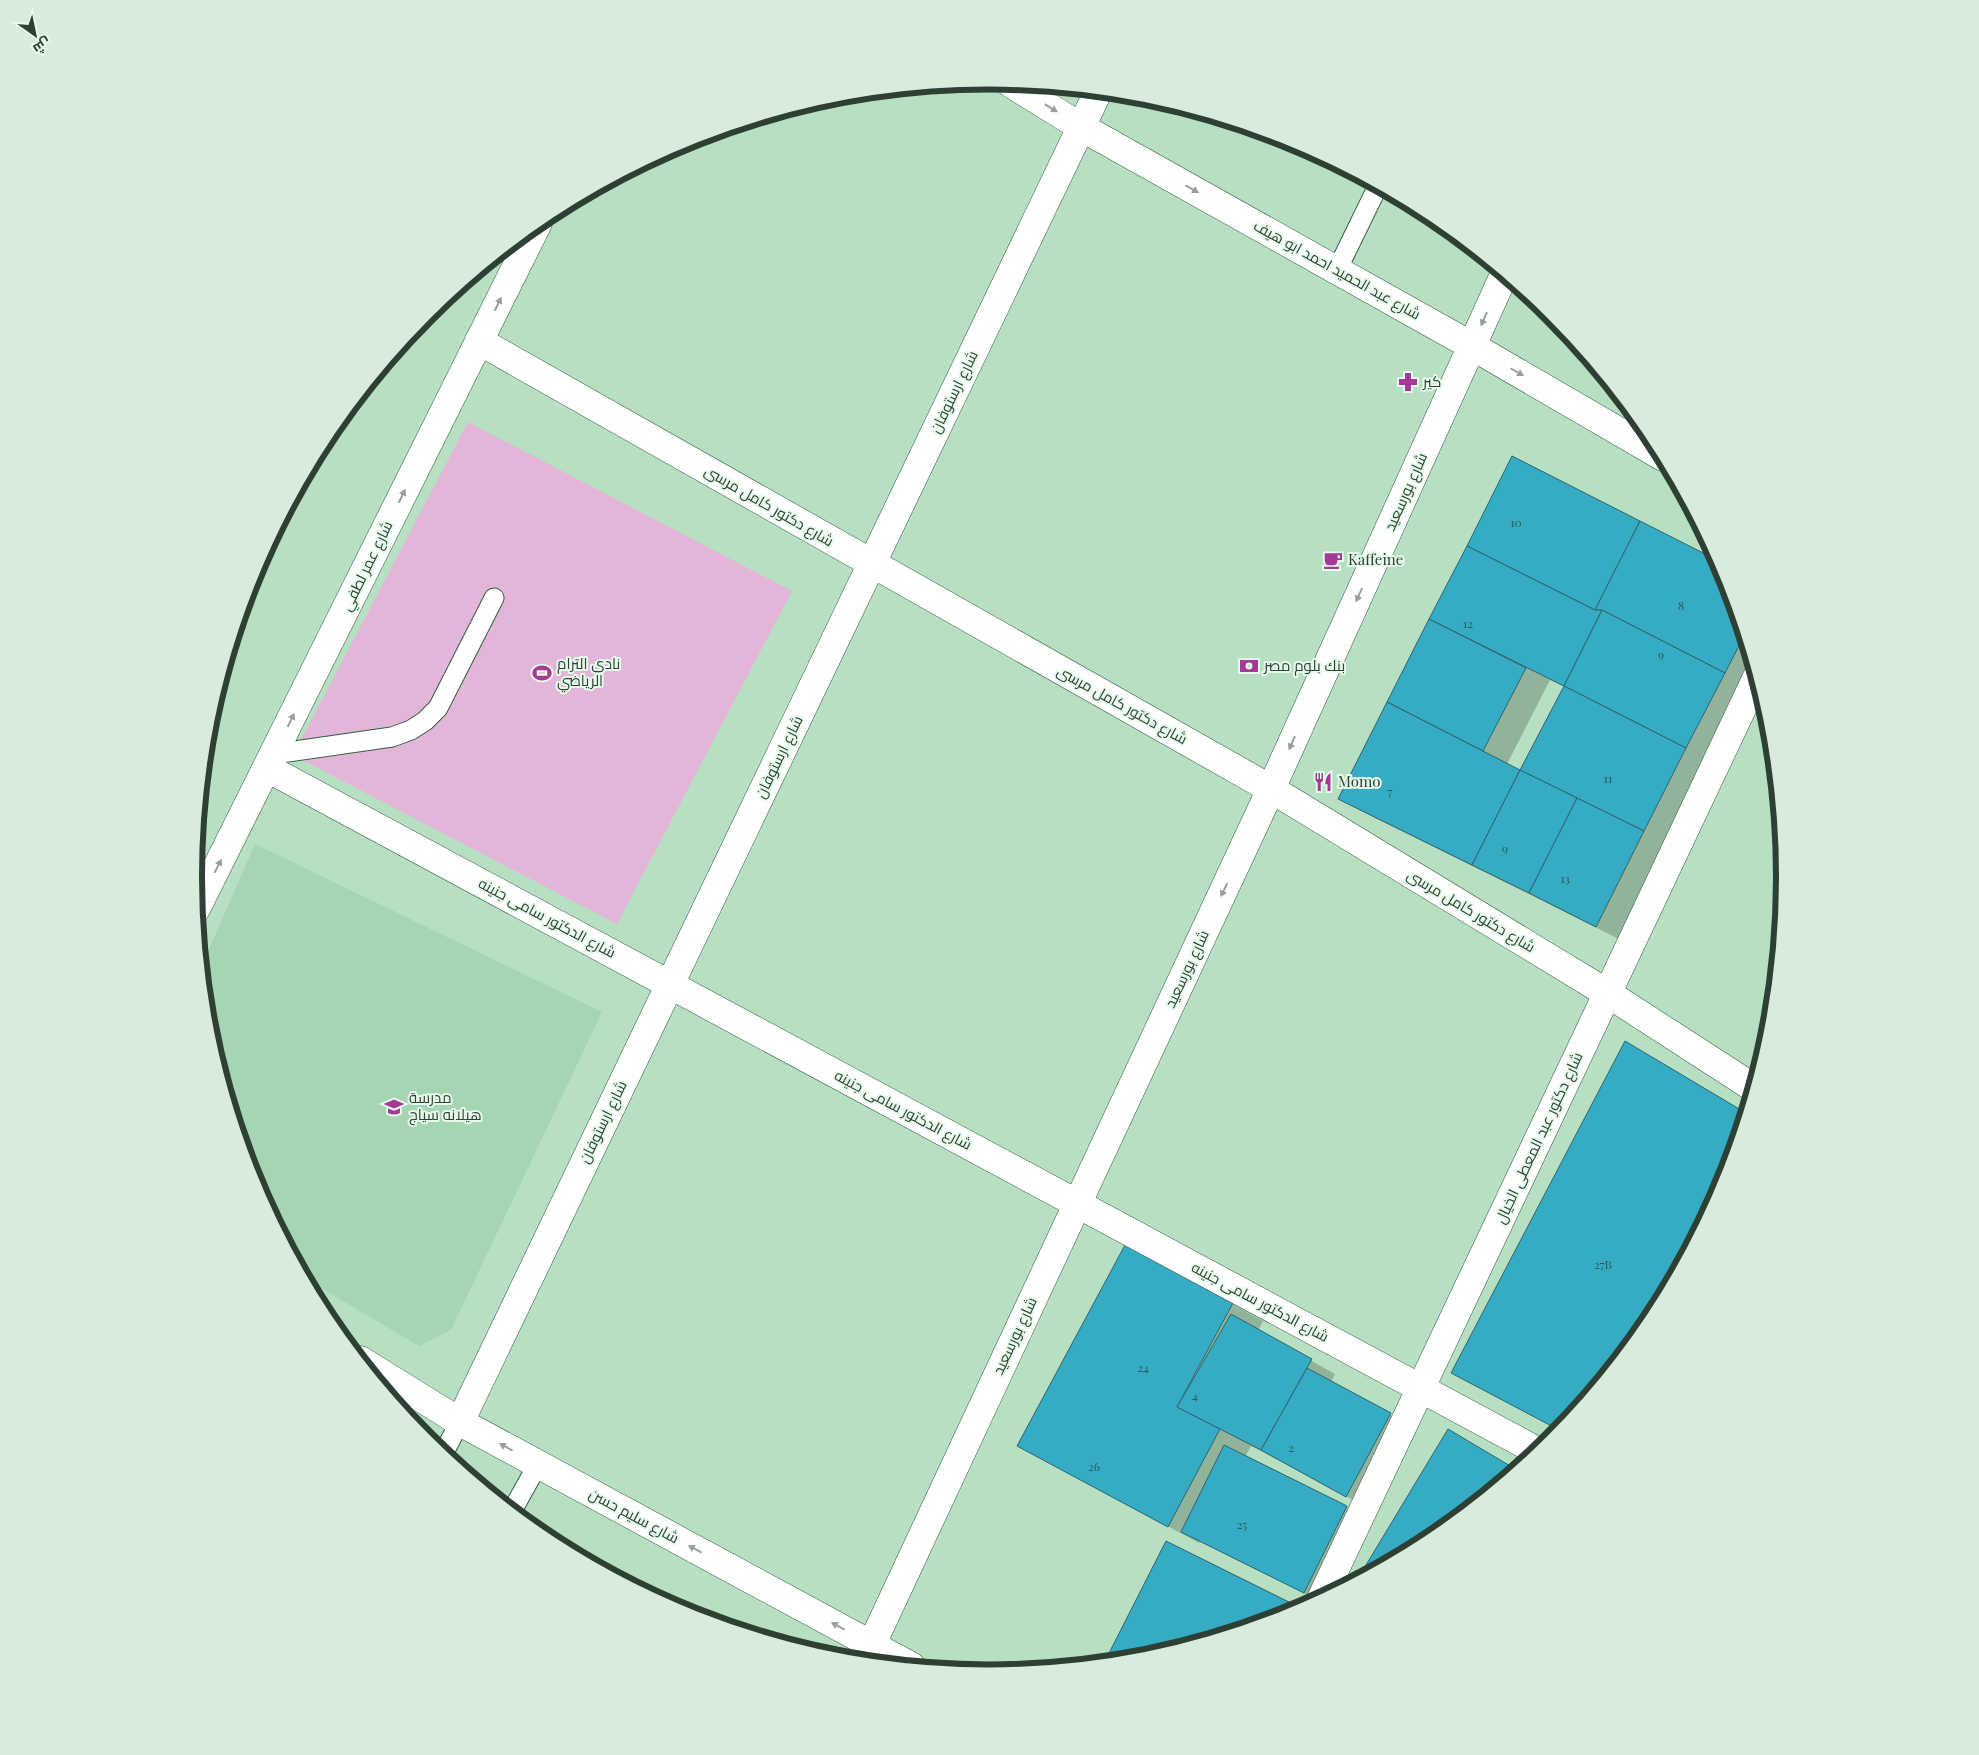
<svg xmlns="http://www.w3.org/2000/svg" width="1979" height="1755" font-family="'Playfair Display',Cairo,serif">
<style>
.built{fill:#a5d5b2}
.green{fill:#e3b6d9}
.shadow{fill:#0003;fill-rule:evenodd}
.building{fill:#35acc3;stroke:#2e6470}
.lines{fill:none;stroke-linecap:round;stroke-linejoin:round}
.service-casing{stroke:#345940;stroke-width:21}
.minor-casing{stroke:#345940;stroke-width:29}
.tertiary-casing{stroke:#345940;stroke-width:29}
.secondary-casing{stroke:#345940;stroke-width:29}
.service{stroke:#fff;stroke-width:19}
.minor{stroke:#fff;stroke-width:28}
.tertiary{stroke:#fff;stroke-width:28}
.secondary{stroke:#fff;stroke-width:28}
.oneway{fill:#969f99}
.labels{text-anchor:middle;stroke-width:4;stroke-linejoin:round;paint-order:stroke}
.number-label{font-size:12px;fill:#305a57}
.street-label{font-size:15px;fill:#2e3f33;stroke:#e6fbeb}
.poi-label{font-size:15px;fill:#2e3f33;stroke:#e6fbeb;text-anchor:start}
.rim{fill:none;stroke:#2e3f33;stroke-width:6}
</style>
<rect width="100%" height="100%" fill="#b6e0c1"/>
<g class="built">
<polygon points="255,844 602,1012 451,1330 419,1346 306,1279 254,1182 208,1033 202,965"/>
<polygon points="542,1536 693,1616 685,1613"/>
</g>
<polygon class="green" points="468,422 792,591 617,924 293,755"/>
<g class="shadow">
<path d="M 1513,458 L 1720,563 L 1725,573 L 1756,673 L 1619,939 L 1363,812 L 1339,798 ZM 1550,680 L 1565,687 L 1521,771 L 1507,764 Z"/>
<polygon points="1656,1060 1746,1113 1725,1182 1651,1320 1561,1430 1453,1373"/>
<polygon points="1232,1304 1263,1321 1258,1331 1335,1374 1331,1382 1414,1428 1370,1509 1251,1446 1245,1457 1347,1507 1370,1521 1318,1600 1200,1541 1199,1543 1019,1446"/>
</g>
<g class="building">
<polygon points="1512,456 1640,521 1595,610 1467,546"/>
<polygon points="1640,521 1719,561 1725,573 1744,636 1725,673 1602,610 1595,610"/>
<polygon points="1467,546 1595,610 1602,610 1564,686 1429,619"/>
<polygon points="1602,610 1725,673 1686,748 1564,686"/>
<polygon points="1429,619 1526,668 1483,751 1387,702"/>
<polygon points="1564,686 1686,748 1644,831 1520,770"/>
<polygon points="1387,702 1520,770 1472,865 1338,799"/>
<polygon points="1520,770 1577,798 1529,893 1472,865"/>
<polygon points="1577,798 1644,831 1596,927 1529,893"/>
<polygon points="1625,1041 1746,1113 1725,1182 1651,1320 1561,1431 1451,1373"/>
<polygon points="1125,1245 1233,1303 1177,1407 1220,1429 1168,1527 1017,1446"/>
<polygon points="1231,1314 1312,1359 1261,1450 1177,1407"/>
<polygon points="1307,1368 1391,1413 1346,1497 1261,1450"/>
<polygon points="1448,1429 1517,1470 1432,1540 1357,1580"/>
<polygon points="1224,1445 1347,1506 1304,1593 1181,1532"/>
<polygon points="1166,1541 1299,1607 1297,1612 1145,1659 1104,1663"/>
</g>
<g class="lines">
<g class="service-casing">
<g id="service">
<polyline points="1337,270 1378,186"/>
<polyline points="274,754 392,737 411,730 425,721 438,708 494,598"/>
<polyline points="443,1454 460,1422"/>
<polyline points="512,1511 538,1464"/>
</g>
</g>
<g class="minor-casing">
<g id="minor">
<polyline points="1010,83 1081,127 1472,346 1663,457"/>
<polyline points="479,341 1271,789 1607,993 1754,1088"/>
<polyline points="267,768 1539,1452"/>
<polyline points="460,1422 1098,92"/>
<polyline points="1321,1599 1757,677"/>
</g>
</g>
<g class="tertiary-casing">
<polyline id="tertiary" points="360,1360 460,1422 911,1666"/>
</g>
<g class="secondary-casing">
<g id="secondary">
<polyline points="196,909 538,223"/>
<polyline points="864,1661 1271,789 1504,275"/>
</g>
</g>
<use href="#service" class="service"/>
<use href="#minor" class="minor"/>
<use href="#tertiary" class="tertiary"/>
<use href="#secondary" class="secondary"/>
</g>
<defs><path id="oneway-solid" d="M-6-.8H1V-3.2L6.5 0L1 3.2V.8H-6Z" transform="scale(1.25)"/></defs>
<g class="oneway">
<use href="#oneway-solid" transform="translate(1051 108) rotate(31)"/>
<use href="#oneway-solid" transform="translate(1192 189) rotate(29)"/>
<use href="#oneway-solid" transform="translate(498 304) rotate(-64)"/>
<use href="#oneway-solid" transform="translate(1484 319) rotate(114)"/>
<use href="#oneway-solid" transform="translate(1517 372) rotate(30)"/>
<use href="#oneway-solid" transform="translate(402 496) rotate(-64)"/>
<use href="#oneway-solid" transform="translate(1359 595) rotate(114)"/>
<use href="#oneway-solid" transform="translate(291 720) rotate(-64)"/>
<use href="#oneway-solid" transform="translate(1292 743) rotate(114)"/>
<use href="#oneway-solid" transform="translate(218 866) rotate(-63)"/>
<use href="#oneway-solid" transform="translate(1224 890) rotate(115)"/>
<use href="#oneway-solid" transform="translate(506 1447) rotate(-151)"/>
<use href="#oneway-solid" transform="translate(695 1549) rotate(-152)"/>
<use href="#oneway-solid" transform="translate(838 1626) rotate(-152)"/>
</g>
<defs>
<g id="pharmacy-bare" transform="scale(1.5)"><path d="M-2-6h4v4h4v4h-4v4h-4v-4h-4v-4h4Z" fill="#a63897" stroke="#e6fbeb" stroke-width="2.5" paint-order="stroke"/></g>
<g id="cafe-bare" transform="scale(1.5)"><path d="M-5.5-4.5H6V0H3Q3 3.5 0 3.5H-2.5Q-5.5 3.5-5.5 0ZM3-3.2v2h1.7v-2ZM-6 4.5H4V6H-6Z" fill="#a63897" stroke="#e6fbeb" stroke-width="2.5" paint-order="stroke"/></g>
<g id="bank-bare" transform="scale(1.5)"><path d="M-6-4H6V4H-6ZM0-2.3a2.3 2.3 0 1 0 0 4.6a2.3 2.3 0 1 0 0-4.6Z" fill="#a63897" stroke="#e6fbeb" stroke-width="2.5" paint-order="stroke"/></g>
<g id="stadium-bare" transform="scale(1.5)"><path d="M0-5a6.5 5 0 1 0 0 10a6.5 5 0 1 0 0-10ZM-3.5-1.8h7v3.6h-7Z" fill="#a63897" stroke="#e6fbeb" stroke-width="2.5" paint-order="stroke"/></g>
<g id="restaurant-bare" transform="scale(1.5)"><path d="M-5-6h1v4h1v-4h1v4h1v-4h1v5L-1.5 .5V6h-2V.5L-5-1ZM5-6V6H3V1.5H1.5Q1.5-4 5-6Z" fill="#a63897" stroke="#e6fbeb" stroke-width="2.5" paint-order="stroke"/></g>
<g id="school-bare" transform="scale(1.5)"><path d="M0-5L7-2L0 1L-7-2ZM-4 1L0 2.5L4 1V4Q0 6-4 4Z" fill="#a63897" stroke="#e6fbeb" stroke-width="2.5" paint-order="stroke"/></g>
</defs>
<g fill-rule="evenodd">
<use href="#pharmacy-bare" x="1408" y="382"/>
<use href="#cafe-bare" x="1333" y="560"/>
<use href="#bank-bare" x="1249" y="666"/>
<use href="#stadium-bare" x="542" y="673"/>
<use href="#restaurant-bare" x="1323" y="782"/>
<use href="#school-bare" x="394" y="1107"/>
</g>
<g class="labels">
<g class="number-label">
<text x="1516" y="527">10</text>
<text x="1681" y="610">8</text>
<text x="1468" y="628">12</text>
<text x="1661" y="659">9</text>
<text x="1608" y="783">11</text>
<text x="1390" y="796">7</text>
<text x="1505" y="853">9</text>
<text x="1565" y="883">13</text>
<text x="1603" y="1269">27B</text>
<text x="1143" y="1372">24</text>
<text x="1195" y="1400">4</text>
<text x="1291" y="1452">2</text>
<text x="1094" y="1471">26</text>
<text x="1242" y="1529">25</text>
</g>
<g class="street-label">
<text transform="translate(1337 270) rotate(29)" y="5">شارع عبد الحميد احمد ابو هيف</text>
<text transform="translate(954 392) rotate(-64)" y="5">شارع ارستوفان</text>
<text transform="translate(1406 492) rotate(-66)" y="5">شارع بورسعيد</text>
<text transform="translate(769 506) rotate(30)" y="5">شارع دكتور كامل مرسى</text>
<text transform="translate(367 566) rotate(-64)" y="5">شارع عمر لطفي</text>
<text transform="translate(1122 705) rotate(29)" y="5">شارع دكتور كامل مرسى</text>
<text transform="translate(779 757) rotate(-64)" y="5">شارع ارستوفان</text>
<text transform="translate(1471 911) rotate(31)" y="5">شارع دكتور كامل مرسى</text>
<text transform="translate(547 918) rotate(28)" y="5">شارع الدكتور سامى جنينه</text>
<text transform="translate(1187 969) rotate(-65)" y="5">شارع بورسعيد</text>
<text transform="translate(903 1110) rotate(28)" y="5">شارع الدكتور سامى جنينه</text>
<text transform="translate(603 1122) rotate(-64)" y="5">شارع ارستوفان</text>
<text transform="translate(1539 1138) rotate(-65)" y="5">شارع دكتور عبد المعطى الخيال</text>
<text transform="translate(1260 1302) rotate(28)" y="5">شارع الدكتور سامى جنينه</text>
<text transform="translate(1015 1336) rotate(-65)" y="5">شارع بورسعيد</text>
<text transform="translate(634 1516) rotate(28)" y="5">شارع سليم حسن</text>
</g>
<g class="poi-label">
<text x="1423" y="387">كير</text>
<text x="1348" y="565">Kaffeine</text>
<text x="557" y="669">نادي الترام<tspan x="557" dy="17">الرياضي</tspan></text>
<text x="1264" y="671">بنك بلوم مصر</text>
<text x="1338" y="787">Momo</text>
<text x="409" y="1103">مدرسة<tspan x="409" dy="17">هيلانه سياج</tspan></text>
</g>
</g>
<path d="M0 0H1979V1755H0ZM202 877a787 787 0 1 1 1574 0a787 787 0 1 1-1574 0Z" fill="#d7ecdc" fill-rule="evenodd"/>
<path class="rim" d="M202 877a787 787 0 1 1 1574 0a787 787 0 1 1-1574 0Z"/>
<g transform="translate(35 35) rotate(147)" stroke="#e6fbeb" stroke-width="4" paint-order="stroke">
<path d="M0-4L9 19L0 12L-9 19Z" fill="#2e3f33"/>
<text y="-8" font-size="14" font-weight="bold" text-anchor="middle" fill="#2e3f33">ش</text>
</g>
</svg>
